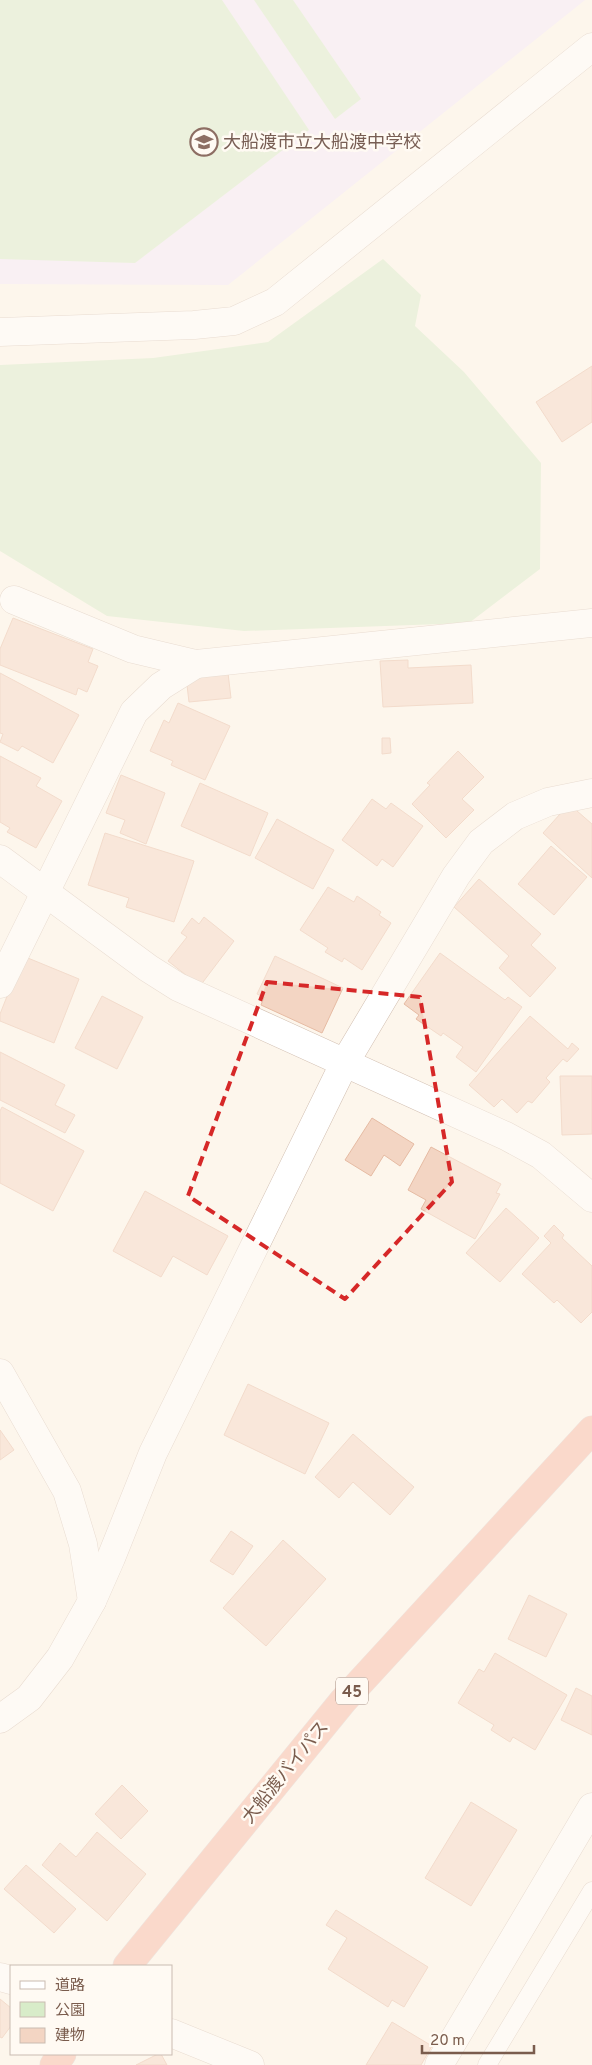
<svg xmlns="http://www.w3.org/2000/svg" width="592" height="2065" font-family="Overpass,'Noto Sans JP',sans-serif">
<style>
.education{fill:#f3e8fa}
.green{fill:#d8ecc9}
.building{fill:#f3d5c3;stroke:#e6bba3}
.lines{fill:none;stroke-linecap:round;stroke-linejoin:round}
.lane-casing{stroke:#d1beb0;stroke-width:19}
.street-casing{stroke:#d1beb0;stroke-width:29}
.highway-casing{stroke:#dad1cd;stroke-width:29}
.lane{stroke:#fff;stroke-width:18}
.street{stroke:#fff;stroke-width:28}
.highway{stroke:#f7b7a3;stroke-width:28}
.marked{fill:none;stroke:#d62828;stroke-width:4;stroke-dasharray:10 6;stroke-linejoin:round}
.labels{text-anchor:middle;stroke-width:5;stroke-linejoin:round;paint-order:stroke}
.shield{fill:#fffaf3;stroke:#a28b7f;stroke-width:1}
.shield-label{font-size:16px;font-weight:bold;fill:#7a5c4d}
.education-label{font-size:18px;fill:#785e54;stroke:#fffaf3;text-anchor:start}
.street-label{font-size:18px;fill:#7a5c4d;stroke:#fffaf3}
</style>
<rect width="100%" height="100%" fill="#fdf6ec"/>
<polygon class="education" points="0,0 585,0 228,285 0,284"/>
<g class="green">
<polygon points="0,0 222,0 309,130 135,263 0,259"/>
<polygon points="254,0 293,0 361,99 335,119"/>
<polygon points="383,259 421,295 415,326 464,372 541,463 540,569 469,623 244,631 107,616 0,551 0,365 153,358 268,342"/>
</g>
<g class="building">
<polygon points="592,366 592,422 562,442 536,402"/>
<polygon points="13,618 93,649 88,662 98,666 87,692 78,688 76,695 0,665 0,649"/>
<polygon points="408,660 408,668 471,665 473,703 383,707 380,661"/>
<polygon points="0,673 79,715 53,763 22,746 18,751 0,742 3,734 0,733"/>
<polygon points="228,673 231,698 189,702 186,677"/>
<polygon points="178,703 230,726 205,780 171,765 173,761 150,751 164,720 169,723"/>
<polygon points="382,738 390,738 391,753 382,754"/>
<polygon points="458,751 484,777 462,799 474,810 446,838 412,804 430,785 427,783"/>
<polygon points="0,756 41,778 36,786 62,801 36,848 7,832 10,828 0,822"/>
<polygon points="121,775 165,793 146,844 120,833 125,820 106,813"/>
<polygon points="200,783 268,813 250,856 181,826"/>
<polygon points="372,799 386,809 391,803 423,826 393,867 382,859 377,866 342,840"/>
<polygon points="569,804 592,824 592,878 543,833"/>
<polygon points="277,819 334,850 313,889 255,858"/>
<polygon points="105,833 194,861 174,922 126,907 129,898 88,885"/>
<polygon points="551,846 587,877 554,915 518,884"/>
<polygon points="479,879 541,934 531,945 556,968 530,997 499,968 509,956 454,907"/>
<polygon points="328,887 354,902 357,896 381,912 379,915 391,923 362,970 344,958 342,962 325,952 328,948 300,930"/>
<polygon points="204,917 234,941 200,986 168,961 187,937 181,933 192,918 199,924"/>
<polygon points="440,953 505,1000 508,997 522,1007 476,1072 456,1057 463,1047 443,1033 441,1036 416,1019 419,1015 404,1004"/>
<polygon points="23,956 79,979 54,1043 0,1021 0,1014"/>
<polygon points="275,956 343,988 322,1033 261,1005 264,997 257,994"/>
<polygon points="102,996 143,1017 117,1069 75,1048"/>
<polygon points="530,1016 568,1049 572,1043 579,1049 567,1062 563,1059 546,1078 550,1082 532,1103 528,1101 517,1113 502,1099 494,1107 469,1085"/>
<polygon points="0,1052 65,1085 55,1105 75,1115 65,1133 0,1100"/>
<polygon points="560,1076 592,1076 592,1134 562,1135"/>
<polygon points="2,1107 84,1151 53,1211 0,1183 0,1111"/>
<polygon points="372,1118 414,1144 400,1166 384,1155 371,1176 345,1160"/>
<polygon points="431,1147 501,1184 496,1193 500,1194 475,1239 421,1209 426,1200 408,1190"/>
<polygon points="145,1191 228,1236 207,1275 173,1256 161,1277 113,1251"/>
<polygon points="506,1208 539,1238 500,1282 466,1253"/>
<polygon points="554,1225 564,1235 562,1238 592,1266 592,1312 581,1323 557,1300 554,1303 522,1274 551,1243 544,1236"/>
<polygon points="248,1384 329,1423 305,1474 224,1435"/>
<polygon points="0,1430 14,1450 0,1460"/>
<polygon points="353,1434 414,1487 390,1515 353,1482 339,1498 315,1477"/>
<polygon points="231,1531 253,1546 233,1575 210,1561"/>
<polygon points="283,1540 326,1579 266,1646 223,1608"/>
<polygon points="529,1595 567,1614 546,1657 508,1639"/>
<polygon points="495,1653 567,1695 535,1750 513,1737 510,1742 491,1730 494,1725 458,1703 479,1669 484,1672"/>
<polygon points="576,1688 592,1696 592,1735 561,1720"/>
<polygon points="122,1785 148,1811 121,1839 95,1814"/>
<polygon points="471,1802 517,1830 471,1906 425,1878"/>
<polygon points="97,1832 146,1874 107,1921 42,1865 60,1843 76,1857"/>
<polygon points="26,1865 76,1909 54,1933 4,1889"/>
<polygon points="336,1910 428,1967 404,2007 392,2000 388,2007 328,1969 347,1938 326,1925"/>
<polygon points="0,1999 11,2008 11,2026 2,2038 0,2037"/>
<polygon points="392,2022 432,2046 421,2065 366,2065"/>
<polygon points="158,2054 161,2054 167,2065 136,2065"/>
</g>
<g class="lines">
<g class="lane-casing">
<polyline id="lane" points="487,2065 592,1891"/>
</g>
<g class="street-casing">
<g id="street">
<polyline points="0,332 194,325 234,321 275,302 592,47"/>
<polyline points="14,600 133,649 196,664 592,623"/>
<polyline points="0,859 148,968 178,987 506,1136 541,1155 592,1198"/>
<polyline points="0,984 134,712 161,686 196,664"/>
<polyline points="0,1373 67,1491 83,1544 92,1601"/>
<polyline points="0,1719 29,1698 60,1658 92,1601 111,1558 153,1453 344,1064 456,876 481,842 515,816 548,802 592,793"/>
<polyline points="0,1977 11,1980"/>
<polyline points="171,2033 250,2065"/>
<polyline points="439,2065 592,1807"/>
</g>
</g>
<g class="highway-casing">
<g id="highway">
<polyline points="127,1966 343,1701 592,1430"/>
<polyline points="54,2065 62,2054"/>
</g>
</g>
<use href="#lane" class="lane"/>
<use href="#street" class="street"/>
<use href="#highway" class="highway"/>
</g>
<path d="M0 0H592V2065H0ZM 267,982 L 420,997 L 452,1182 L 345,1299 L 188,1196 Z" fill="#fdf6ec" fill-opacity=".55" fill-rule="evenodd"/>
<path class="marked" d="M 267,982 L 420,997 L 452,1182 L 345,1299 L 188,1196 Z"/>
<defs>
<g id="school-ring" transform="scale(1.4375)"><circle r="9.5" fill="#fffaf3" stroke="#8d6e63" stroke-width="1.5"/><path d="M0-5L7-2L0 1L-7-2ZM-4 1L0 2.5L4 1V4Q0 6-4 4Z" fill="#8d6e63"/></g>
</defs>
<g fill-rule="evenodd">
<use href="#school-ring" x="204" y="142"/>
</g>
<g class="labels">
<rect class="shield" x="336" y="1677.5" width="32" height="27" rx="4"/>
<g class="shield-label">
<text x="352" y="1697">45</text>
</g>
<g class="education-label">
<text x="223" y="148">大船渡市立大船渡中学校</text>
</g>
<g class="street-label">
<text transform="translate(285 1772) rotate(-51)" y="6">大船渡バイパス</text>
</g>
</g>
<rect x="10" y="1965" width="162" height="90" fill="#fffaf3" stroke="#cabbb1"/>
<rect x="20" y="1981" width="25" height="8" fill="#ffffff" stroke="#cabbb1"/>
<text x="55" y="1990" font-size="15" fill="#7a5c4d">道路</text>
<rect x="20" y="2002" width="25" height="15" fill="#d8ecc9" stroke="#cabbb1"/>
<text x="55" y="2015" font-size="15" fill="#7a5c4d">公園</text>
<rect x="20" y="2028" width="25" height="15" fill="#f3d5c3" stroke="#cabbb1"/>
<text x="55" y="2040" font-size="15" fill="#7a5c4d">建物</text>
<path d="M422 2045v8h112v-8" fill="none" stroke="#7a5c4d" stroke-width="2.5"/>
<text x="430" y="2045" font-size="15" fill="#7a5c4d" stroke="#fffaf3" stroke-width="4" paint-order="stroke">20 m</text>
</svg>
